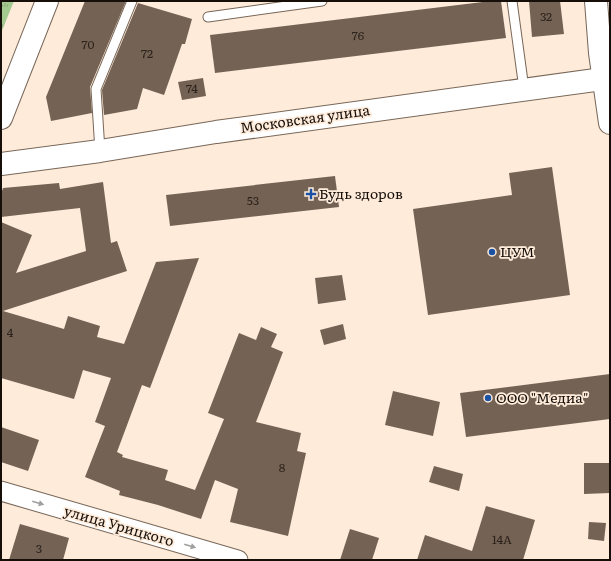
<svg xmlns="http://www.w3.org/2000/svg" width="611" height="561" font-family="Literata,serif">
<style>
.park{fill:url(#park-tufts)}
.building{fill:#746354}
.lines{fill:none;stroke-linecap:round;stroke-linejoin:round}
.service-casing{stroke:#786758;stroke-width:11}
.minor-casing{stroke:#786758;stroke-width:21}
.tertiary-casing{stroke:#786758;stroke-width:24}
.service{stroke:#fff;stroke-width:9}
.minor{stroke:#fff;stroke-width:19}
.tertiary{stroke:#fff;stroke-width:22}
.oneway{fill:#a19f9d}
.poi-dot{fill:#1b52a4;stroke:#feebda;stroke-width:1.5}
.labels{text-anchor:middle;stroke-width:3.5;stroke-linejoin:round;paint-order:stroke}
.number-label{font-size:12px;fill:#2d231c}
.street-label{font-size:14px;fill:#150e09;stroke:#feebda}
.poi-label{font-size:14px;fill:#150e09;stroke:#feebda;text-anchor:start}
</style>
<defs>
<pattern id="park-tufts" width="24" height="20" patternUnits="userSpaceOnUse"><rect width="24" height="20" fill="#a4ca90"/><path d="M3 7l-1-3M5 7V3M7 7l1-3M15 17l-1-3M17 17v-4M19 17l1-3" fill="none" stroke="#8cac7b"/></pattern>
</defs>
<rect width="100%" height="100%" fill="#feebda"/>
<polygon class="park" points="1,1 14,1 1,33"/>
<g class="building">
<polygon points="85,1 126,1 90,87 92,113 51,121 46,97"/>
<polygon points="491,1 501,1 506,38 215,73 210,35"/>
<polygon points="529,1 560,1 564,34 532,37"/>
<polygon points="138,3 192,19 185,44 182,44 164,95 143,88 137,109 104,115 102,90"/>
<polygon points="203,78 206,96 182,100 178,82"/>
<polygon points="552,167 570,295 428,315 413,209 512,195 509,173"/>
<polygon points="335,176 339,207 170,226 166,195"/>
<polygon points="103,182 111,243 117,241 127,271 3,311 64,329 68,316 100,326 97,337 124,344 156,262 199,258 150,388 142,385 117,452 123,455 122,457 168,470 165,480 195,490 224,419 208,413 239,333 256,340 261,327 277,334 271,347 283,352 256,422 301,433 297,451 306,453 288,536 230,522 238,489 215,480 201,519 158,505 119,495 120,491 85,477 105,426 95,422 111,378 83,370 74,399 1,378 1,222 32,235 16,273 86,251 80,208 1,217 1,194 3,188 59,183 60,189"/>
<polygon points="342,275 346,300 318,304 315,278"/>
<polygon points="343,324 346,339 324,345 320,330"/>
<polygon points="610,374 610,419 466,437 460,393"/>
<polygon points="393,391 440,402 433,436 385,425"/>
<polygon points="1,427 39,440 28,471 1,462"/>
<polygon points="584,463 610,463 610,493 584,494"/>
<polygon points="434,466 463,474 459,491 429,482"/>
<polygon points="486,506 535,520 523,560 417,560 425,535 472,551"/>
<polygon points="589,522 606,523 604,541 588,539"/>
<polygon points="20,524 69,538 63,560 9,560"/>
<polygon points="350,529 379,538 372,560 340,560"/>
</g>
<g class="lines">
<g class="service-casing">
<g id="service">
<polyline points="512,1 524,89"/>
<polyline points="208,17 322,1"/>
<polyline points="100,151 96,89 132,1"/>
</g>
</g>
<g class="minor-casing">
<polyline id="minor" points="1,491 238,560"/>
</g>
<g class="tertiary-casing">
<g id="tertiary">
<polyline points="596,1 600,53 610,123"/>
<polyline points="1,118 47,1"/>
<polyline points="1,164 100,151 216,132 610,78"/>
</g>
</g>
<use href="#service" class="service"/>
<use href="#minor" class="minor"/>
<use href="#tertiary" class="tertiary"/>
</g>
<defs><path id="oneway-solid" d="M-6-.8H1V-3.2L6.5 0L1 3.2V.8H-6Z"/></defs>
<g class="oneway">
<use href="#oneway-solid" transform="translate(38 503) rotate(16)"/>
<use href="#oneway-solid" transform="translate(190 546) rotate(16)"/>
</g>
<g class="poi-dot">
<path d="M309 188h4v4h4v4h-4v4h-4v-4h-4v-4h4z"/>
<circle cx="492" cy="252" r="4"/>
<circle cx="488" cy="398" r="4"/>
</g>
<g class="labels">
<g class="number-label">
<text x="546" y="21">32</text>
<text x="358" y="40">76</text>
<text x="88" y="49">70</text>
<text x="147" y="58">72</text>
<text x="192" y="93">74</text>
<text x="253" y="205">53</text>
<text x="10" y="337">4</text>
<text x="282" y="472">8</text>
<text x="502" y="544">14А</text>
<text x="39" y="553">3</text>
</g>
<g class="street-label">
<text transform="translate(305 119) rotate(-8)" y="5">Московская улица</text>
<text transform="translate(119 526) rotate(16)" y="5">улица Урицкого</text>
</g>
<g class="poi-label">
<text x="319" y="199">Будь здоров</text>
<text x="500" y="257">ЦУМ</text>
<text x="496" y="403">ООО "Медиа"</text>
</g>
</g>
<rect width="611" height="561" fill="none" stroke="#150e09" stroke-width="4"/>
</svg>
